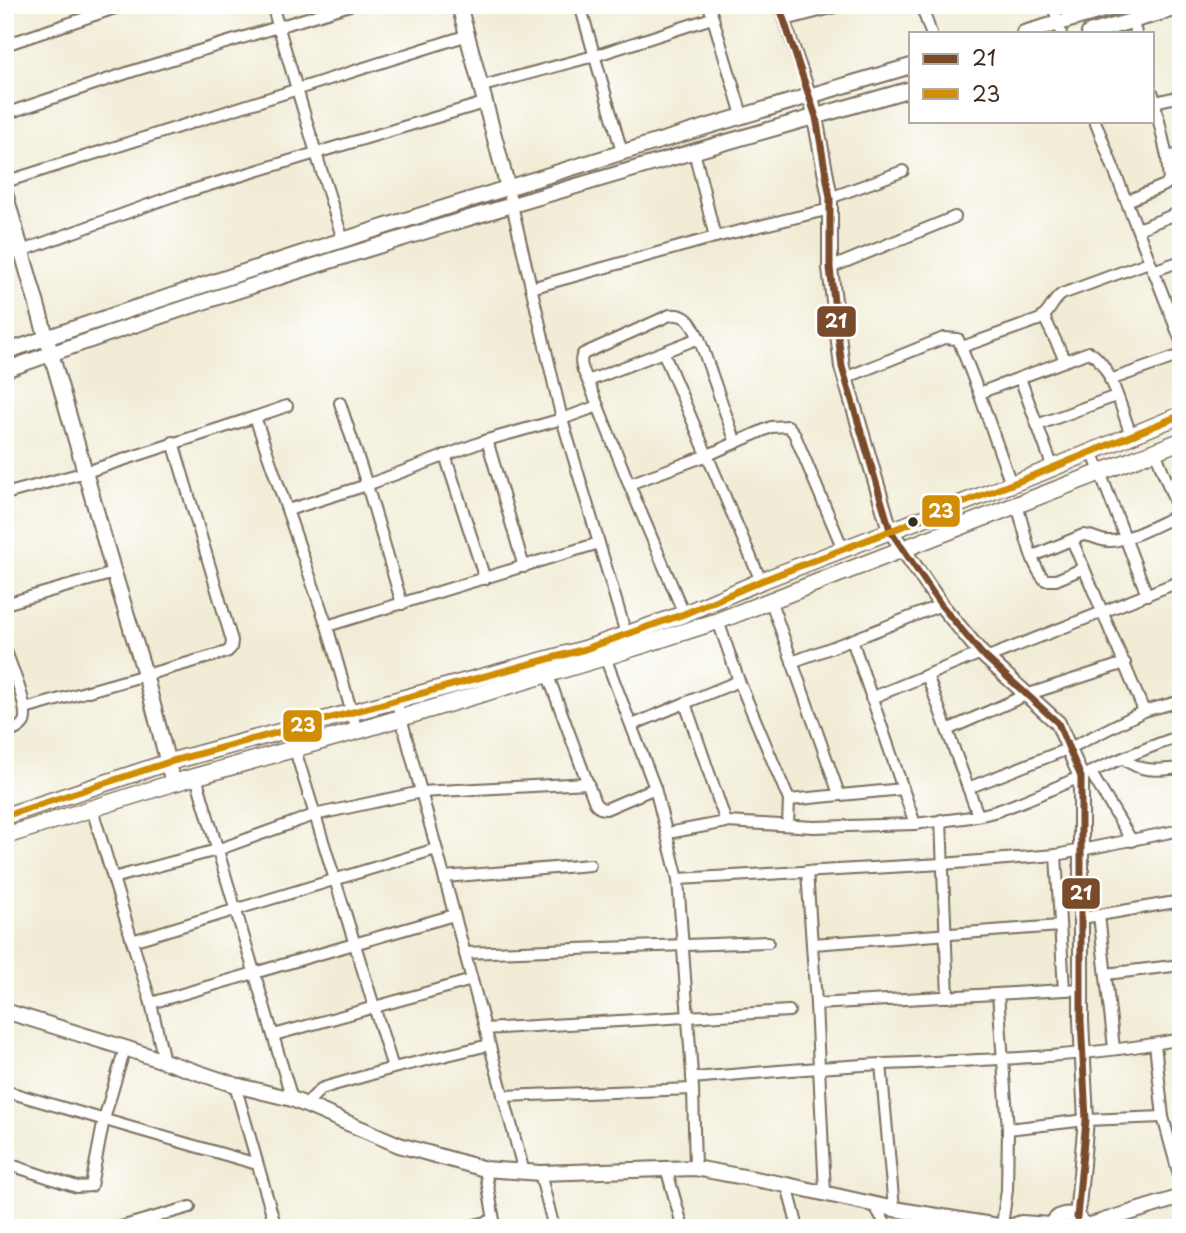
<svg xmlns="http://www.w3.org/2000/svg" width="1186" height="1233" font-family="'Playpen Sans',sans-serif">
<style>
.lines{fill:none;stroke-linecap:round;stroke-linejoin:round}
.minor-casing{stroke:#7b6e5e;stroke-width:14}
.tertiary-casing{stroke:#7b6e5e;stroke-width:18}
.secondary-casing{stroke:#7b6e5e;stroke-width:19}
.minor{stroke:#fff;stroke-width:10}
.tertiary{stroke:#fff;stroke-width:14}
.secondary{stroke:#fff;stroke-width:16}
.bus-1-casing{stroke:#fff;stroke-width:12}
.bus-2-casing{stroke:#fff;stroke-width:12}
.bus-1{stroke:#7a4b2a;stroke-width:7}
.bus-2{stroke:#d18d06;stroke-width:7}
.bus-dot{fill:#3b2a1e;stroke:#fff;stroke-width:2.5}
.line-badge{stroke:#fff;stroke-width:2.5}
.badge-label{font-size:19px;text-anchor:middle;font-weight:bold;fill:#fff}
</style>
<rect width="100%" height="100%" fill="#fff"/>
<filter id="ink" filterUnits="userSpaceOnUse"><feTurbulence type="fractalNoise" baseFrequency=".0143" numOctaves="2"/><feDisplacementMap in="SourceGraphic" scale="14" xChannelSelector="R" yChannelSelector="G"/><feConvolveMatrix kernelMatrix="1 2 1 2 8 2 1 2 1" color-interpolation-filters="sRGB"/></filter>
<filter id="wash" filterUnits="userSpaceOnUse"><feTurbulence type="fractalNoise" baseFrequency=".00686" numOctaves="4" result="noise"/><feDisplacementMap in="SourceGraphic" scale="28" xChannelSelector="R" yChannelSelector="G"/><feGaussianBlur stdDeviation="1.57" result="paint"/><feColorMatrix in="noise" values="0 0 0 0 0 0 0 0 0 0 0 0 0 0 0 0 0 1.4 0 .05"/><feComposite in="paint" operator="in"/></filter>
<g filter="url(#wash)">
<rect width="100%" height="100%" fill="#f1ecd6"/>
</g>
<g filter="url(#ink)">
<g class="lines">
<g class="minor-casing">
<g id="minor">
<polyline points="580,5 622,152"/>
<polyline points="709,5 742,115"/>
<polyline points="779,5 811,96"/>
<polyline points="921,5 931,33"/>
<polyline points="1053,5 1061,33"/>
<polyline points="1132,19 1136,33"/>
<polyline points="785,20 843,5"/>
<polyline points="5,45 124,5"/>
<polyline points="479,87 594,56 712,18"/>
<polyline points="1153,94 1167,157 1181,154"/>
<polyline points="1155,102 1181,96"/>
<polyline points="5,114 133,71 350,5"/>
<polyline points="1095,121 1181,341"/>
<polyline points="694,151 715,237"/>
<polyline points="5,182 468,35"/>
<polyline points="508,188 562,419 598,406 629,484 708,455 771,427 788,426 794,433 843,549"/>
<polyline points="830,198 903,171"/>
<polyline points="1127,201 1165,185 1169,181 1167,157"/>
<polyline points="1138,229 1181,212"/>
<polyline points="343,240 316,153 484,103"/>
<polyline points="5,257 173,196 316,153 272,5"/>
<polyline points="830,268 955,217"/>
<polyline points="1153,271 1181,261"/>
<polyline points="531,288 715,237 830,209"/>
<polyline points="1044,317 1065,360"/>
<path d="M 962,347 L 1038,320 C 1051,314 1051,301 1062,294 L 1149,262"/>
<polyline points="663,352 761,581"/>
<path d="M 845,378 L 944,338 L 958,339 L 979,393 L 1089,352 C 1111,363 1122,412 1131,435"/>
<polyline points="1020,378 1053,468"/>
<polyline points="1110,380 1181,355"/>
<path d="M 588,381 C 584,372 578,363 583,354 L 670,315 C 687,313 692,324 699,338"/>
<polyline points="979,393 1011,484"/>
<polyline points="340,403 367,485 402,604"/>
<polyline points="598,406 588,381 699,338 736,443"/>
<polyline points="255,417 287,406"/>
<polyline points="1037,425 1116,396"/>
<polyline points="487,440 524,567"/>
<polyline points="1092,451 1147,595"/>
<polyline points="1155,451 1181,518"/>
<polyline points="445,455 485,579"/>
<polyline points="629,484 684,614"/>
<polyline points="5,494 86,472 255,417 327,626 357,731"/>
<path d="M 1017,505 C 1024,526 1030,565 1045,580 L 1056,580 L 1084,568"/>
<polyline points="288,510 367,485 487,440 562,419 626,634"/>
<polyline points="1072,540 1144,711"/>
<path d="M 1033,556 L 1083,535 C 1093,535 1101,542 1111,541 C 1131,540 1161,522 1181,514"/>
<polyline points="771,602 839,794"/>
<polyline points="5,604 114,573"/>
<path d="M 941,605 L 852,640 L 915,824 C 943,820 973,819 1000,810 C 1061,788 1119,756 1181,736"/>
<polyline points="718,621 739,681 789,800 788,825"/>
<polyline points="327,626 599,543"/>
<path d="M 5,648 C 10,664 30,708 24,722 C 20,729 12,731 5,733"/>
<polyline points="605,657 655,788 678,879"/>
<polyline points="986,658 1181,581"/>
<polyline points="792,662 852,640"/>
<polyline points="547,673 595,803 600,808 606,809 655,788"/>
<polyline points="927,675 978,815"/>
<polyline points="871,698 981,653"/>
<polyline points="396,699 524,1172"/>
<polyline points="685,703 739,681"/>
<polyline points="25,709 227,652 231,648 232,641 173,442"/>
<polyline points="632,725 685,703 726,822 668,833"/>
<polyline points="947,730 1026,695 1125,663"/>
<polyline points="295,750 393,1068 330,1086 321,1089 306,1104"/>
<path d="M 1124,759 C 1142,773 1159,770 1181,768"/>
<polyline points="1091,773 1132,841"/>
<polyline points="196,777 292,1099"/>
<polyline points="968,788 1070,748 1144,711 1181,701"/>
<polyline points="789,800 903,789"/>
<polyline points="92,809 151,1003 164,1061"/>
<polyline points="941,820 948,997"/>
<polyline points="726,822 814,827 915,824"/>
<polyline points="1056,855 1064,990"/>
<polyline points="807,871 816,1004 825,1193"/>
<polyline points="444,877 590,865"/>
<polyline points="113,878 217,850 314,815 421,792 588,783"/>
<polyline points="1099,915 1114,1048"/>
<polyline points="1082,918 1181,901"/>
<polyline points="132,941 436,849"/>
<polyline points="813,944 1060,926"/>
<polyline points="465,953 768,942"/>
<polyline points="1106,974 1181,965"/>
<polyline points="998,994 1008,1129 1086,1120 1163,1117"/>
<polyline points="151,1003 454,915"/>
<polyline points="816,1004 1082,989"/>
<polyline points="485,1029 789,1011"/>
<polyline points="274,1035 472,980"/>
<polyline points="1155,1044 1163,1117 1181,1183"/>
<polyline points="881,1064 894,1209"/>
<polyline points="393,1068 489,1045"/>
<path d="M 692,1078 C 756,1073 820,1067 884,1064 C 981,1060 1085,1058 1181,1039"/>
<polyline points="235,1085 276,1228"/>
<polyline points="5,1091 257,1164"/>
<polyline points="503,1096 693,1089"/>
<polyline points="5,1163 77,1187 91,1186 104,1119 125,1048"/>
<polyline points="666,1168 683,1228"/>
<polyline points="695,1168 693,1089 678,879 942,864 1056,855 1181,830"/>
<polyline points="540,1173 554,1228"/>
<polyline points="787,1185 798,1228"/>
<polyline points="874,1205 888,1228"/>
<polyline points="1002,1225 1007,1190 1008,1129"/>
<polyline points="117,1228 190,1207"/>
<polyline points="463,1228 494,1220 485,1169"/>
</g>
</g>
<g class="tertiary-casing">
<g id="tertiary">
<polyline points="459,5 508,188"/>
<polyline points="1024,33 1121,5"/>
<polyline points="1089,33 1181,7"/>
<polyline points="811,96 830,198 830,268 842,367 890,530 941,605 981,653 1058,723 1081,777 1081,1020 1086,1120 1077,1217"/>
<polyline points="5,193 114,573 145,674 173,783"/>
<path d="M 5,352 C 305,249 607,155 911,66"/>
<path d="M 5,370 C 303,263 607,176 911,89"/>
<polyline points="5,1011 125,1048 235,1085 292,1099 399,1145 485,1169 540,1173 695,1168 787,1185 894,1209 1010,1228"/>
<polyline points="1010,1227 1021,1223 1051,1225"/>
<polyline points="1084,1227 1181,1197"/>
<path d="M 1051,1228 C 1056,1213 1071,1210 1082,1222"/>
</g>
</g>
<g class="secondary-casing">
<g id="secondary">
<polyline points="5,816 169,762 585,649 684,614 761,581 1040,473 1181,415"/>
<polyline points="5,836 173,783 357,731 605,657 718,621 1181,441"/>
</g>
</g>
<use href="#minor" class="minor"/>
<use href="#tertiary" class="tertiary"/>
<use href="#secondary" class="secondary"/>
<g class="bus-1-casing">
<polyline id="bus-1" points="779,5 816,117 830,198 830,268 842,367 890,530 941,605 981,653 1058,723 1081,777 1081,1020 1086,1120 1077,1217"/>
</g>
<g class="bus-2-casing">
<polyline id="bus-2" points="5,816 169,762 585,649 684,614 761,581 1040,473 1181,415"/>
</g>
<use href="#bus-1" class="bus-1"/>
<use href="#bus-2" class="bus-2"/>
</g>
</g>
<circle class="bus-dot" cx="913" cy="522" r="6"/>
<g class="line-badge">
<rect x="816" y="305" width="41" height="33" rx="7" fill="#7a4b2a"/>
<rect x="921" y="494" width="40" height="34" rx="7" fill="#d18d06"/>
<rect x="282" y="709" width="41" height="34" rx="7" fill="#d18d06"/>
<rect x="1061" y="877" width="40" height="33" rx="7" fill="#7a4b2a"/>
</g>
<g class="badge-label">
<text x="836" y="328">21</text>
<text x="941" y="518">23</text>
<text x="303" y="732">23</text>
<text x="1081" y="900">21</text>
</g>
<rect width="1186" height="1233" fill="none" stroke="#fff" stroke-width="28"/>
<rect x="909" y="32" width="245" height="91" fill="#ffffff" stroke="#b1aaa5" stroke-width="2"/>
<rect x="923" y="54" width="35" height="10" fill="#7a4b2a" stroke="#b1aaa5" stroke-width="2"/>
<text x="972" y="66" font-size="21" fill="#3b2a1e">21</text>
<rect x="923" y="89" width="35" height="10" fill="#d18d06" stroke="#b1aaa5" stroke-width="2"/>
<text x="972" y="102" font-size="21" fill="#3b2a1e">23</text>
</svg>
